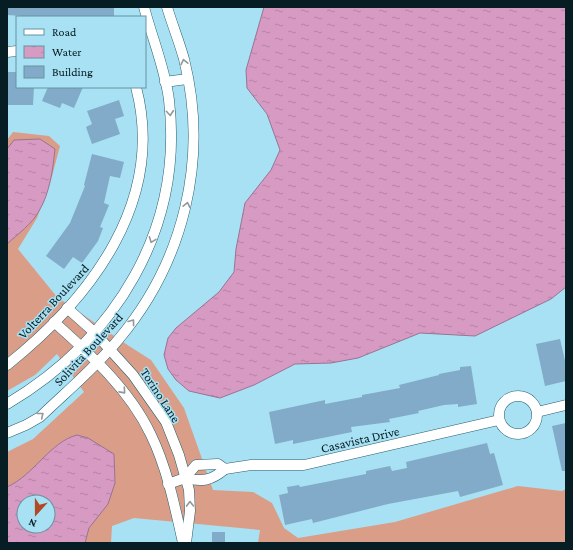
<svg xmlns="http://www.w3.org/2000/svg" width="573" height="550" font-family="'Crimson Pro',serif">
<style>
.grass{fill:#da9d88;fill-rule:evenodd}
.water{fill:url(#water-ripples);stroke:#987493;fill-rule:evenodd}
.building{fill:#81abc8}
.lines{fill:none;stroke-linecap:round;stroke-linejoin:round}
.minor-casing{stroke:#285f6f;stroke-width:11}
.minor{stroke:#fff;stroke-width:10}
.oneway{stroke:#8f999c}
.labels{text-anchor:middle;stroke-width:3;stroke-linejoin:round;paint-order:stroke}
.street-label{font-size:13px;fill:#061d23;stroke:#a8e1f3}
</style>
<defs>
<pattern id="water-ripples" width="26" height="14" patternUnits="userSpaceOnUse"><rect width="26" height="14" fill="#d79ac3"/><path d="M2 4q2-2 4 0t4 0M15 11q2-2 4 0t4 0" fill="none" stroke="#b784a7"/></pattern>
</defs>
<rect width="100%" height="100%" fill="#a8e1f3"/>
<path class="grass" d="M 13,132 L 49,136 L 60,146 L 51,180 L 37,218 L 18,249 L 57,297 L 129,346 L 151,360 L 184,408 L 213,490 L 253,492 L 272,503 L 284,528 L 298,538 L 395,522 L 518,486 L 562,491 L 566,489 L 566,543 L 258,543 L 260,530 L 134,518 L 112,526 L 111,543 L 7,543 L 7,452 L 33,439 L 84,392 L 57,354 L 35,375 L 7,391 L 7,140 ZM 24,502 L 48,502 L 48,526 L 24,526 Z"/>
<g class="water">
<polygon points="264,7 566,7 566,287 551,299 475,336 420,333 358,358 331,363 295,364 254,385 220,398 189,391 176,380 168,369 164,355 168,338 176,328 219,292 234,272 236,249 245,203 271,170 280,150 267,114 247,88 246,70"/>
<path d="M 40,139 L 55,149 C 53,168 50,193 39,211 C 32,224 18,234 7,244 L 7,149 L 14,140 Z"/>
<path d="M 77,435 L 88,438 L 114,454 L 115,483 L 108,504 L 89,528 L 85,543 L 7,543 L 7,487 C 34,475 50,442 77,435 ZM 24,502 L 48,502 L 48,526 L 24,526 Z"/>
</g>
<g class="building">
<polygon points="7,7 114,7 114,17 39,17 7,15"/>
<polygon points="7,72 17,72 17,87 34,87 33,105 7,105"/>
<polygon points="48,87 83,87 74,108 62,103 60,108 42,101"/>
<polygon points="119,100 124,116 115,119 120,134 92,144 86,127 92,124 87,111"/>
<polygon points="92,154 124,162 120,178 110,176 104,203 109,205 100,227 103,228 98,241 82,263 73,257 64,269 46,256 70,223 85,186 84,185"/>
<polygon points="560,339 566,365 566,381 545,386 536,344"/>
<polygon points="471,366 477,404 458,407 458,404 444,405 418,411 419,413 389,419 390,422 351,427 352,432 293,444 293,440 275,444 269,412 325,400 325,404 362,397 362,395 400,388 399,385 439,375 439,374 460,370 460,367"/>
<polygon points="566,423 566,471 562,471 552,426"/>
<polygon points="487,443 490,454 494,453 503,485 460,497 458,491 388,504 313,523 312,519 285,525 279,495 288,493 287,487 299,485 300,487 366,474 366,471 390,466 392,471 407,468 406,462"/>
<rect x="212" y="532" width="13" height="11"/>
</g>
<g class="lines">
<g class="minor-casing">
<g id="minor">
<polyline points="7,52 17,51"/>
<polyline points="165,82 187,79"/>
<polyline points="67,308 94,332 133,375 166,422 179,455 189,490 190,511 186,543"/>
<path d="M 54,322 C 90,354 130,390 151,435 C 167,468 175,507 183,543"/>
<path d="M 7,365 C 91,298 166,201 136,87"/>
<circle cx="518" cy="415" r="19"/>
<path d="M 7,404 C 116,339 184,229 169,100 C 165,68 152,38 144,7"/>
<polyline points="537,412 566,405"/>
<path d="M 7,433 L 26,425 L 40,417 C 66,392 95,368 118,340 C 184,262 209,159 184,59 C 179,41 172,24 167,7"/>
<polyline points="225,469 251,465 304,465 499,420"/>
<path d="M 168,484 L 185,478 L 196,465 L 218,464 L 225,469 C 211,481 202,482 185,478"/>
</g>
</g>
<use href="#minor" class="minor"/>
</g>
<defs><path id="oneway-chevron" d="M-2-3.5L2.5 0L-2 3.5" fill="none" stroke-width="1.6" stroke-linecap="round" stroke-linejoin="round"/></defs>
<g class="oneway">
<use href="#oneway-chevron" transform="translate(184 62) rotate(-102)"/>
<use href="#oneway-chevron" transform="translate(170 113) rotate(85)"/>
<use href="#oneway-chevron" transform="translate(187 205) rotate(-78)"/>
<use href="#oneway-chevron" transform="translate(152 240) rotate(111)"/>
<use href="#oneway-chevron" transform="translate(132 322) rotate(-53)"/>
<use href="#oneway-chevron" transform="translate(123 391) rotate(48)"/>
<use href="#oneway-chevron" transform="translate(41 415) rotate(-39)"/>
<use href="#oneway-chevron" transform="translate(190 504) rotate(-91)"/>
</g>
<g class="labels">
<g class="street-label">
<text transform="translate(53 301) rotate(-47)" y="5">Volterra Boulevard</text>
<text transform="translate(88 349) rotate(-47)" y="5">Solivita Boulevard</text>
<text transform="translate(161 395) rotate(57)" y="5">Torino Lane</text>
<text transform="translate(360 439) rotate(-13)" y="5">Casavista Drive</text>
</g>
</g>
<rect width="573" height="550" fill="none" stroke="#061d23" stroke-width="16"/>
<rect x="16" y="16" width="130" height="72" fill="#a8e1f3" stroke="#6793a0"/>
<rect x="24" y="29" width="20" height="6" fill="#ffffff" stroke="#6793a0"/>
<text x="52" y="36" font-size="12" fill="#061d23">Road</text>
<rect x="24" y="46" width="20" height="12" fill="url(#water-ripples)" stroke="#6793a0"/>
<text x="52" y="56" font-size="12" fill="#061d23">Water</text>
<rect x="24" y="66" width="20" height="12" fill="#81abc8" stroke="#6793a0"/>
<text x="52" y="76" font-size="12" fill="#061d23">Building</text>
<g transform="translate(36 514) rotate(201)"><circle r="19" fill="#a8e1f3" stroke="#6793a0"/>
<path d="M0-3L7 15L0 10L-7 15Z" fill="#b14925"/>
<text y="-6" font-size="11" font-weight="bold" text-anchor="middle" fill="#061d23">N</text>
</g>
</svg>
